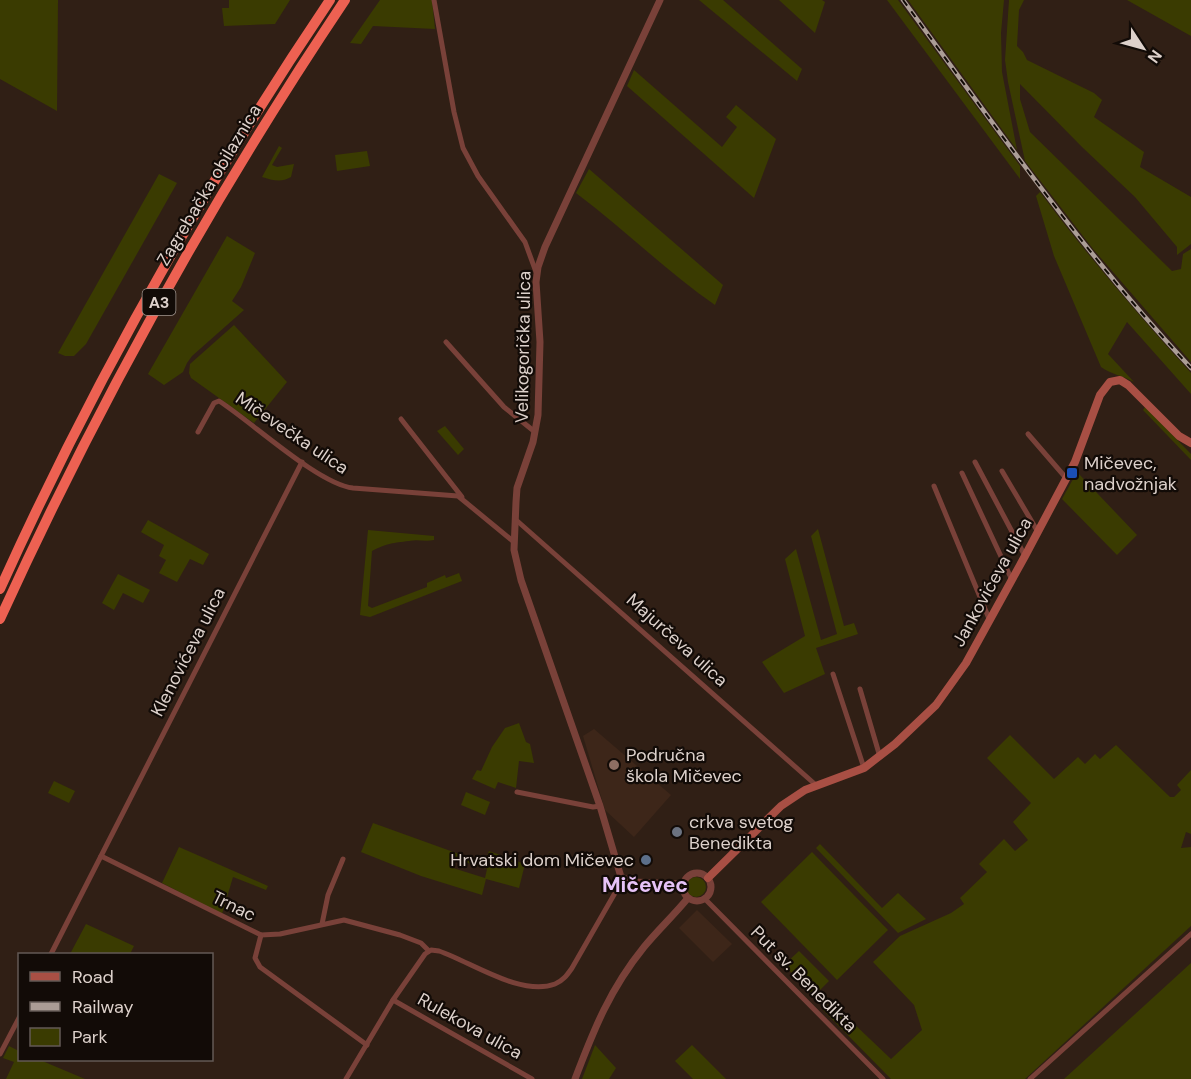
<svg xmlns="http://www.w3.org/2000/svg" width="1191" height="1079" font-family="'DM Sans',sans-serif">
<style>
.built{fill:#3d2619}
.green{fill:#3a3b01;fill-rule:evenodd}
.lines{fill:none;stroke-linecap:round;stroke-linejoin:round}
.minor{stroke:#794139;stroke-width:5}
.tertiary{stroke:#794139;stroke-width:7}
.secondary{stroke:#a84f44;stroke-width:8}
.motorway{stroke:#ed6152;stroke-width:10}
.rail-casing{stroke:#ab9d96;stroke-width:4.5}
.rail{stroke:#120b07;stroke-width:2;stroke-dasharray:7;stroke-linecap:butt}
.transit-dot{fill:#1a4fb4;stroke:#120b07;stroke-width:2}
.education-dot{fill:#8d6e63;stroke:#120b07;stroke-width:2}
.worship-dot{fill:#6b7280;stroke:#120b07;stroke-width:2}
.service-dot{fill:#5c6f8a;stroke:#120b07;stroke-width:2}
.labels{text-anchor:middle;stroke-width:4.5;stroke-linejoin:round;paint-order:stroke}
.shield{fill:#120b07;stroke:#a09690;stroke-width:1.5}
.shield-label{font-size:16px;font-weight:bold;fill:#ddd1cb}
.street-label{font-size:18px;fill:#ddd1cb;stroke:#120b07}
.poi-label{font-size:18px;fill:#ddd1cb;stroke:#120b07;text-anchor:start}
.quarter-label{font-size:21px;font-weight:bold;fill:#e6c3f7;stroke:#120b07}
</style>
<rect width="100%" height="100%" fill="#301f15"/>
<g class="built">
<polygon points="594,729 671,795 634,837 605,810 583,736"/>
<polygon points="697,910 732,944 713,962 679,928"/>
</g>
<g class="green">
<polygon points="0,0 58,0 57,111 0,79"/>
<polygon points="229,0 290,0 275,24 224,26 222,8 229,8"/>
<polygon points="380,0 432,0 435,29 373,26 361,44 350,43"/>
<polygon points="699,0 723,0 802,69 797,81"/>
<polygon points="779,0 822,0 825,2 815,33"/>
<polygon points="887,0 898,0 1020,166 1020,179"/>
<polygon points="908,0 1004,0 1001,33 1002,72 1017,150"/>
<polygon points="1009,0 1024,0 1019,10 1017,46 1023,52 1027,60 1094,93 1102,100 1094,117 1144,152 1140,167 1191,197 1191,244 1177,255 1177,247 1135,197 1082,147 1020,84 1020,99 1030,132 1172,271 1181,269 1183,254 1191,249 1191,362 1093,249 1025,161 1008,82 1005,60"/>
<polygon points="1127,0 1191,0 1191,36"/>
<polygon points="634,70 722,147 737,127 726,117 736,105 776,139 754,198 627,86"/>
<path d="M 279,146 L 282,148 L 272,165 L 277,167 L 294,164 L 291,177 C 281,183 272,180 262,177 Z"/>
<polygon points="367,151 370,166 337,171 335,155"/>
<path d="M 589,169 L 723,285 L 715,305 C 666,271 624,229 576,193 Z"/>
<polygon points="159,174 177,183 86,344 74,356 65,356 58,353"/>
<path d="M 1040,192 C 1087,255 1138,315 1191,373 L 1191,394 L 1127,322 L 1108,354 L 1134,382 C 1123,376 1111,374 1101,367 L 1054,256 L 1036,196 Z"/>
<polygon points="227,236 255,253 241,287 232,301 244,310 192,356 187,363 183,372 164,385 148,374"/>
<polygon points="234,325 287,382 254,423 191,378 189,373 190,364"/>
<polygon points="1145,407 1191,454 1191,460 1143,410"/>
<polygon points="445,426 464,449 458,455 437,431"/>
<polygon points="1077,472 1137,535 1117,555 1062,499"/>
<polygon points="148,520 209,554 203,565 190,559 177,582 159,573 166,560 159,556 164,545 141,532"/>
<polygon points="818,529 844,626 854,623 858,634 816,648 825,674 784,693 762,662 805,636 785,559 796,549 821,640 837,634 811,536"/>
<path d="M 368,530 L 434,536 L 434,540 C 425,542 418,539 409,541 C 393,543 388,543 372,551 L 368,606 L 372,608 L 427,587 L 427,583 L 445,575 L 446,578 L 459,573 L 462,581 L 370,617 L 360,615 Z"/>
<polygon points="118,574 150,590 143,603 123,593 114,610 102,603"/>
<polygon points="519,723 526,742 530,744 534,763 519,761 516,788 498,782 495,789 472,779 477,770 481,771 492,747 505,728"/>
<polygon points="1010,735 1054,779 1078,757 1085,764 1095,754 1100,759 1116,745 1170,797 1174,797 1181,790 1177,785 1191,770 1191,834 1186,832 1181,848 1191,847 1191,926 1025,1079 891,1079 823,1010 831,1002 891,1059 922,1030 914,1005 873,962 900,936 951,913 964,904 960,898 987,872 979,864 1004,839 1015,851 1028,840 1013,822 1031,803 987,758"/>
<polygon points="54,781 75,791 69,803 48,793"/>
<polygon points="466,792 490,802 485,815 461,805"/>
<path d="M 373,823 L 484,863 L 489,851 L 525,864 L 519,888 L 486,879 L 482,895 L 421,876 L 361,852 ZM 456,859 L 487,869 L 485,878 L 453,868 Z"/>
<polygon points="820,844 882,908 898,893 926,919 898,933 816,848"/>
<polygon points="179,847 268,886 266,890 233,877 222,914 162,883"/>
<polygon points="812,852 888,930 837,980 761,902"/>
<circle cx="696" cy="887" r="10"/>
<polygon points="86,924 134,946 130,954 70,954"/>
<polygon points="799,951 829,981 814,996 784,965"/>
<polygon points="1191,963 1191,1079 1064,1079"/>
<polygon points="595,1045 616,1068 609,1079 582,1079"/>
<polygon points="692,1045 726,1079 693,1079 675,1061"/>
<polygon points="9,1046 19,1051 20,1060 40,1060 85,1079 6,1079 14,1062 3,1058"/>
</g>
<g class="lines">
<g class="minor">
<polyline points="434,0 454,112 463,148 478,176 525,242 536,272"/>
<polyline points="446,342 504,407 535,432"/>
<polyline points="401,419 462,497"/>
<path d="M 198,432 L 214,403 L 219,401 C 252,422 318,484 353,488 L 458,496 L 514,542"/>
<polyline points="1028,434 1066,478"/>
<polyline points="975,462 1025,556"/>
<polyline points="1002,471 1038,532"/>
<polyline points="962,473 1012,580"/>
<polyline points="934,486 990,621"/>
<polyline points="515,519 817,786"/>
<polyline points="833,674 864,768"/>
<polyline points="860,689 880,757"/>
<polyline points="517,792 593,807 600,806"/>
<polyline points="101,856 261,935 280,934 344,920 400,935 421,943 429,951"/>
<polyline points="705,899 883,1079"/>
<polyline points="322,924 328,895 343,859"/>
<polyline points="261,935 255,958 260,967 367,1045"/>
<polyline points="51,954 302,462"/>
<polyline points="393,1000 532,1079"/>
<polyline points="0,1054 20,1016"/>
<path d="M 346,1079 L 393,1000 L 425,954 L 431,950 L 439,951 C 471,962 521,997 555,984 C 563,981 567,975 572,968 L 623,879"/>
<polyline points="1030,1079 1191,934"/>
</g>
<g class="tertiary">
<polyline points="660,0 545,247 538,267 536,282 540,342 538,415 533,442 517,488 516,502 514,550 521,580 600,806 621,877 633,882 683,884"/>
<circle cx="697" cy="887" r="14"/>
<path d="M 575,1079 C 594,1029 610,989 644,947 C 658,930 674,915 688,898"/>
</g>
<polyline class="secondary" points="708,878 781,806 805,790 864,768 895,744 936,705 966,663 1025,556 1075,462 1100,395 1110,382 1120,380 1128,385 1179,436 1191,443"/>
<g class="motorway">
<path d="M 0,589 C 93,383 204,187 330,0"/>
<path d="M 0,619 C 98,404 213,197 345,0"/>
</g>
<g class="rail-casing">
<path id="rail" d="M 903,0 C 995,126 1084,254 1191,368"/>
</g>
<use href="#rail" class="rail"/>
</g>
<rect class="transit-dot" x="1066" y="467" width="12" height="12" rx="3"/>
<circle class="education-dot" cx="614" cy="765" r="6"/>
<circle class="worship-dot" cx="677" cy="832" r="6"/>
<circle class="service-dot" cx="646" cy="860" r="6"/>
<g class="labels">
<rect class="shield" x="142.5" y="289" width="33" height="26" rx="4.5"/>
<g class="shield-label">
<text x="159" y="308">A3</text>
</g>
<g class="street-label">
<text transform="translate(209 185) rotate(-59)" y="6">Zagrebačka obilaznica</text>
<text transform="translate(523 347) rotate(-89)" y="6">Velikogorička ulica</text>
<text transform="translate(292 433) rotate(34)" y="6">Mičevečka ulica</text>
<text transform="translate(992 582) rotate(-61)" y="6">Jankovićeva ulica</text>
<text transform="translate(677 640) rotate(42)" y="6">Majurčeva ulica</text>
<text transform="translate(188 652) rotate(-63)" y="6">Klenovićeva ulica</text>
<text transform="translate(234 906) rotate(26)" y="6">Trnac</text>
<text transform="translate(804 979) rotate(45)" y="6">Put sv. Benedikta</text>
<text transform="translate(470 1026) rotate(29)" y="6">Rulekova ulica</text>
</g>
<g class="poi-label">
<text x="1084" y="469">Mičevec,<tspan x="1084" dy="21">nadvožnjak</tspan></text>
<text x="626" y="761">Područna<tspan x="626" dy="21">škola Mičevec</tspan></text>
<text x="689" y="828">crkva svetog<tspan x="689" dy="21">Benedikta</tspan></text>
<text x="634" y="866" text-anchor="end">Hrvatski dom Mičevec</text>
</g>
<g class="quarter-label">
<text x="645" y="892">Mičevec</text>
</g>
</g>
<rect x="18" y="953" width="195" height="108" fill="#120b07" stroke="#635a55" stroke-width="1.5"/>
<rect x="30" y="972" width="30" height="9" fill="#a84f44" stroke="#635a55" stroke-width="1.5"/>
<text x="72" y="983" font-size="18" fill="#ddd1cb">Road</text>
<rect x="30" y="1002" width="30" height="9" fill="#ab9d96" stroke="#635a55" stroke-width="1.5"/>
<text x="72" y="1013" font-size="18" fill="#ddd1cb">Railway</text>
<rect x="30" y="1028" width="30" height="18" fill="#3a3b01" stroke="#635a55" stroke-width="1.5"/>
<text x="72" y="1043" font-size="18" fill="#ddd1cb">Park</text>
<g transform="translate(1143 48) rotate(126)" stroke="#120b07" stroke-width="4.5" paint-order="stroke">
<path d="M0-4.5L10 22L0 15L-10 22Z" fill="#ddd1cb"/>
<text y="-9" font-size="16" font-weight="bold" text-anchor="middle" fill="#ddd1cb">N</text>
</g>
</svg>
